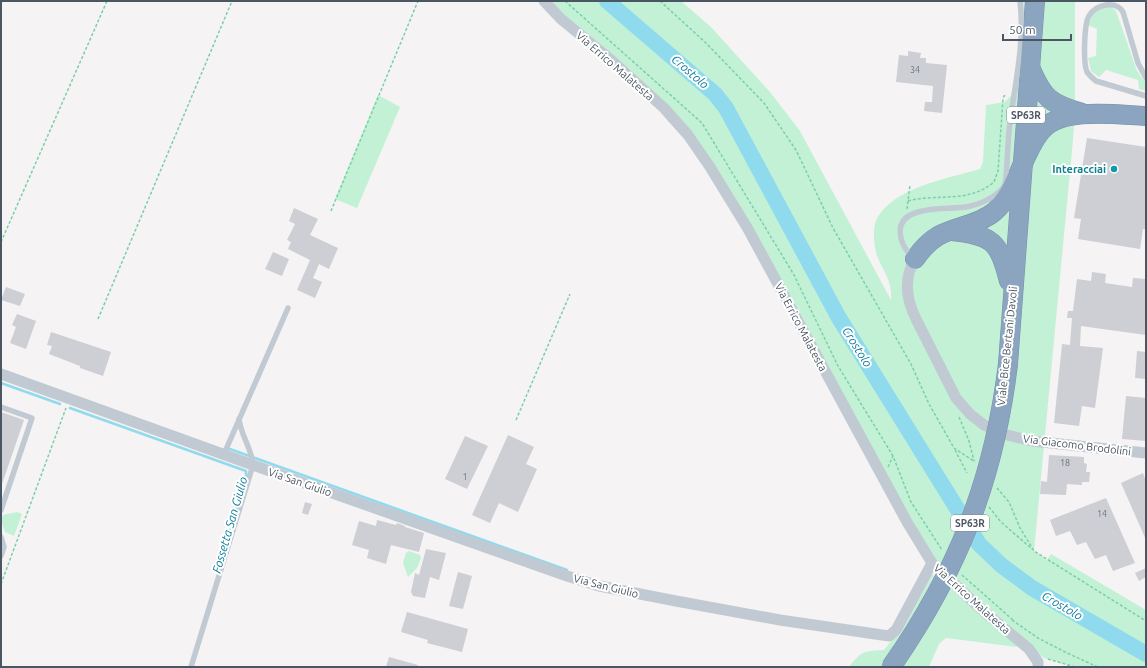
<svg xmlns="http://www.w3.org/2000/svg" width="1147" height="668" font-family="Ubuntu,sans-serif">
<style>
.green{fill:#c3f1d5}
.lines{fill:none;stroke-linecap:round;stroke-linejoin:round}
.stream{stroke:#90daee;stroke-width:2.5}
.river{stroke:#90daee;stroke-width:16}
.building{fill:#cdcfd5}
.highway-casing{stroke:#7690ad;stroke-width:20}
.path{stroke:#7ad0a6;stroke-width:1.5;stroke-dasharray:3 2;stroke-linecap:butt}
.lane{stroke:#c1cad2;stroke-width:5.5}
.street{stroke:#c1cad2;stroke-width:11}
.highway{stroke:#8ba5c1;stroke-width:19}
.highway-bridge-casing{stroke:#7690ad;stroke-width:20;stroke-linecap:butt}
.highway-bridge{stroke:#8ba5c1;stroke-width:19}
.culture-dot{fill:#0f9aa8;stroke:#fff;stroke-width:1.5}
.labels{text-anchor:middle;stroke-width:4;stroke-linejoin:round;paint-order:stroke}
.number-label{font-size:9px;fill:#6b747e}
.shield{fill:#fff;stroke:#808990;stroke-width:1}
.shield-label{font-size:10px;font-weight:bold;fill:#4a5661}
.street-label{font-size:11px;fill:#4a5661;stroke:#fff}
.culture-label{font-size:11px;font-weight:bold;fill:#0d838f;stroke:#fff;text-anchor:end}
.water-label{font-size:12px;font-style:italic;fill:#0c7c9b;stroke:#fff}
</style>
<rect width="100%" height="100%" fill="#f5f3f3"/>
<g class="green">
<path d="M 545,1 L 681,1 L 711,27 L 770,92 L 800,131 L 891,300 C 892,285 887,276 880,263 C 879,259 876,255 876,252 C 874,244 873,231 875,224 C 886,189 949,178 980,169 L 983,162 L 986,105 L 1005,102 L 1015,91 L 1019,58 L 1020,1 L 1075,1 L 1075,105 L 1073,140 L 1034,551 L 1047,560 L 1051,554 L 1146,610 L 1146,667 L 1075,667 L 1044,658 L 935,565 L 688,132 Z"/>
<polygon points="1103,7 1112,7 1116,11 1137,71 1146,83 1146,91 1139,89 1138,80 1106,70 1099,77 1091,71 1088,58 1096,56 1097,29 1088,25 1094,13"/>
<polygon points="378,95 400,107 357,208 335,199"/>
<polygon points="17,512 22,514 14,536 5,532 1,520 3,515"/>
<polygon points="409,551 420,555 421,558 417,568 408,577 403,563 406,553"/>
<path d="M 932,574 L 934,576 L 923,599 L 880,667 L 849,667 C 861,651 864,651 884,650 L 897,634 Z"/>
<polygon points="951,586 1016,641 1017,647 946,638 939,644 929,667 900,667 919,641"/>
</g>
<g class="lines">
<g class="stream">
<polyline points="1,383 60,404"/>
<polyline points="70,408 246,471 246,478 229,535"/>
<polyline points="227,448 567,570"/>
</g>
<polyline class="river" points="607,1 715,94 726,108 839,318 979,544 1001,565 1032,588 1146,654"/>
</g>
<g class="building">
<polygon points="908,51 921,53 920,58 926,58 926,63 947,65 942,113 924,111 925,102 932,102 933,86 896,82 899,55 908,56"/>
<polygon points="1087,138 1146,147 1146,229 1143,229 1140,249 1078,239 1081,219 1074,218"/>
<polygon points="294,208 318,219 310,235 338,248 329,269 319,264 313,278 322,282 315,298 297,290 310,260 288,249 291,242 287,240 295,224 289,221"/>
<polygon points="273,252 289,259 282,276 265,269"/>
<polygon points="1092,272 1106,274 1105,283 1132,287 1133,278 1146,279 1146,335 1081,326 1080,346 1103,348 1095,408 1082,406 1079,426 1054,423 1062,344 1070,345 1072,318 1067,318 1068,311 1073,311 1077,279 1091,281"/>
<polygon points="6,287 25,294 20,306 1,300"/>
<polygon points="17,314 36,321 26,349 10,343 16,327 12,325"/>
<polygon points="51,332 111,352 103,376 80,368 80,366 49,354 52,346 47,345"/>
<polygon points="1137,351 1146,352 1146,379 1135,378"/>
<polygon points="1126,396 1146,398 1146,441 1122,439"/>
<polygon points="1,412 24,420 2,484 1,484"/>
<polygon points="508,435 534,447 526,464 537,469 518,512 499,503 490,523 472,515"/>
<polygon points="465,436 488,446 467,489 445,479"/>
<polygon points="1049,455 1084,457 1084,463 1087,464 1086,472 1090,472 1089,482 1082,482 1082,485 1067,484 1066,495 1040,494 1041,481 1047,482"/>
<polygon points="1143,473 1146,481 1146,540 1121,483"/>
<polygon points="1106,498 1135,563 1113,571 1106,555 1095,559 1086,542 1077,545 1070,531 1056,536 1050,520"/>
<polygon points="305,502 312,504 308,515 302,513"/>
<polygon points="377,520 396,525 397,523 405,526 405,527 424,533 419,552 391,545 386,564 367,558 369,550 352,545 359,521 376,526"/>
<polygon points="426,549 446,553 439,580 430,577 425,598 413,596 411,592 415,573 419,575"/>
<polygon points="1146,568 1146,577 1139,581 1135,573"/>
<polygon points="458,572 472,576 463,609 449,606"/>
<polygon points="407,612 468,629 462,652 427,643 428,640 401,632"/>
<polygon points="389,657 418,665 417,667 386,667"/>
</g>
<g class="lines">
<g class="highway-casing">
<g id="highway">
<path d="M 1030,67 C 1043,98 1050,104 1082,113"/>
<path d="M 952,231 C 993,235 999,242 1009,281"/>
<path d="M 915,259 C 921,250 928,242 938,236 C 956,226 978,225 994,212 C 1008,200 1014,184 1021,168 C 1027,155 1033,139 1043,129 C 1063,107 1118,115 1146,116"/>
<polyline points="1008,364 1035,1"/>
</g>
</g>
<g class="path">
<polyline points="565,1 702,123 794,275 838,366 893,456 911,502 942,550"/>
<polyline points="660,1 706,43 764,103 796,150 833,228 911,364 929,404 954,448 975,462"/>
<path d="M 908,201 C 938,193 968,204 994,182 L 998,171 L 1003,99 L 1004,96 L 1006,95"/>
<polyline points="907,209 910,185"/>
<polyline points="331,211 418,1"/>
<polyline points="1,242 107,1"/>
<polyline points="98,319 232,1"/>
<polyline points="959,417 969,441 974,461"/>
<polyline points="516,420 570,294"/>
<polyline points="955,450 967,473"/>
<polyline points="888,467 893,456"/>
<polyline points="997,488 1009,502 1020,528 1034,551 1146,621"/>
<polyline points="989,507 1001,522 1032,549"/>
<polyline points="962,575 1013,620"/>
<polyline points="1,584 66,408"/>
<polyline points="1012,620 1038,638 1067,653 1098,667"/>
<polyline points="1048,659 1075,667"/>
</g>
<g class="lane">
<path d="M 1146,78 L 1138,63 L 1123,12 C 1116,0 1096,4 1089,16 C 1084,24 1083,63 1087,72 C 1090,76 1092,78 1096,81 L 1146,96"/>
<path d="M 913,258 C 898,243 892,219 918,212 C 944,204 966,214 992,197 C 997,194 1002,190 1005,185 C 1008,164 1007,144 1010,123 C 1015,83 1025,42 1020,1"/>
<polyline points="1,407 32,418 1,510"/>
<polyline points="224,454 288,308"/>
<polyline points="1,537 4,547 1,556"/>
<path d="M 191,667 L 253,465 C 252,449 241,436 239,419"/>
</g>
<g class="street">
<polyline points="544,1 561,19 611,60 664,108 688,135 710,167 748,229 907,522 932,563 981,609 1029,649 1038,662 1038,667"/>
<path d="M 915,259 C 903,279 906,299 916,319 L 956,398 L 970,414 L 984,425 L 1007,435 L 1032,441 L 1146,453"/>
<polyline points="1,374 253,465 567,576 599,586 676,601 780,620 889,636 896,630 932,563"/>
</g>
<use href="#highway" class="highway"/>
<g class="highway-bridge-casing">
<path id="highway-bridge" d="M 891,667 C 958,571 994,480 1008,364"/>
</g>
<use href="#highway-bridge" class="highway-bridge"/>
</g>
<circle class="culture-dot" cx="1114" cy="169" r="4"/>
<g class="labels">
<g class="number-label">
<text x="915" y="73">34</text>
<text x="1065" y="466">18</text>
<text x="465" y="480">1</text>
<text x="1102" y="517">14</text>
</g>
<g class="shield">
<rect x="1007" y="107" width="38" height="16" rx="3"/>
<rect x="951" y="515" width="38" height="16" rx="3"/>
</g>
<g class="shield-label">
<text x="1026" y="119">SP63R</text>
<text x="970" y="527">SP63R</text>
</g>
<g class="street-label">
<text transform="translate(615 66) rotate(41)" y="4">Via Errico Malatesta</text>
<text transform="translate(801 327) rotate(62)" y="4">Via Errico Malatesta</text>
<text transform="translate(1007 346) rotate(-84)" y="4">Viale Bice Bertani Davoli</text>
<text transform="translate(1077 445) rotate(7)" y="4">Via Giacomo Brodolini</text>
<text transform="translate(300 482) rotate(19)" y="4">Via San Giulio</text>
<text transform="translate(606 586) rotate(14)" y="4">Via San Giulio</text>
<text transform="translate(972 599) rotate(42)" y="4">Via Errico Malatesta</text>
</g>
<g class="culture-label">
<text x="1106" y="173">Interacciai</text>
</g>
<g class="water-label">
<text transform="translate(690 72) rotate(41)" y="4">Crostolo</text>
<text transform="translate(857 347) rotate(58)" y="4">Crostolo</text>
<text transform="translate(230 525) rotate(-74)" y="4">Fossetta San Giulio</text>
<text transform="translate(1062 606) rotate(30)" y="4">Crostolo</text>
</g>
</g>
<rect width="1147" height="668" fill="none" stroke="#4a5661" stroke-width="4"/>
<path d="M1003 34v6h68v-6" fill="none" stroke="#4a5661" stroke-width="2"/>
<text x="1009" y="34" font-size="12" fill="#4a5661" stroke="#ffffff" stroke-width="3" paint-order="stroke">50 m</text>
</svg>
